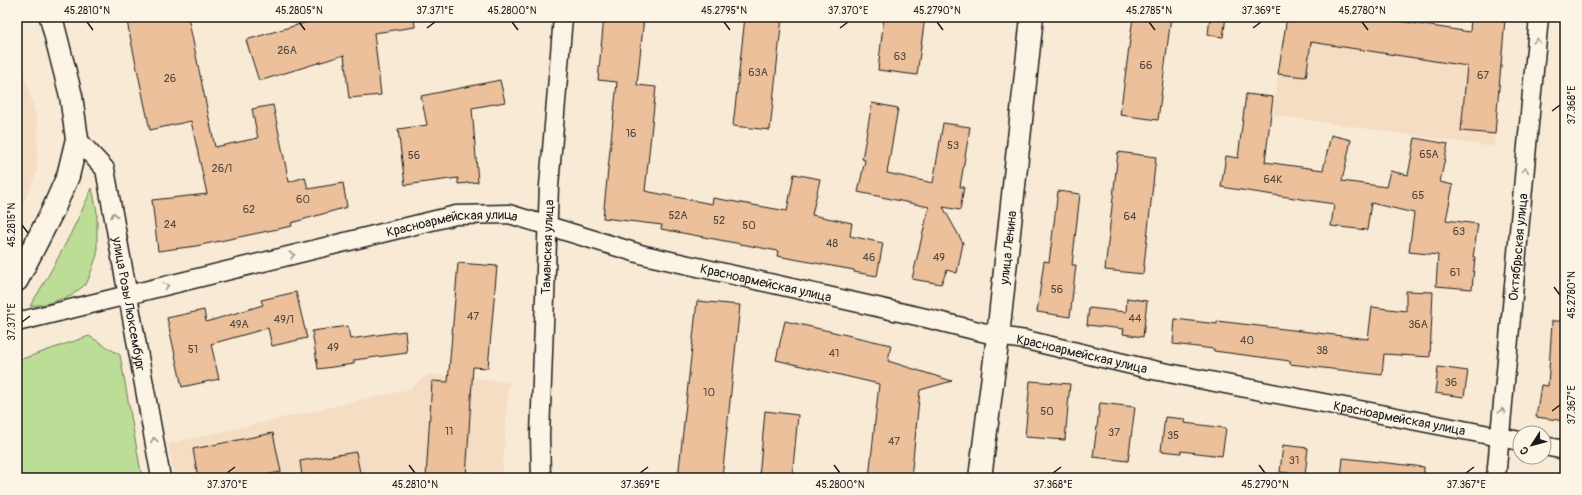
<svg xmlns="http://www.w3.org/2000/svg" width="1582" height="495" font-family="Pangolin,sans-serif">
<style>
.built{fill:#f5ddc4}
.green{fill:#bcdd96;stroke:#6c7c59}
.building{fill:#ebc09b;stroke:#1c1c1c}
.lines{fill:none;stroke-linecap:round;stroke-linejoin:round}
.minor-casing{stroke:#1c1c1c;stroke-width:21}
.tertiary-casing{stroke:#1c1c1c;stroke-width:25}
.secondary-casing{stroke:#1c1c1c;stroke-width:25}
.minor{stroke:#fcf5e5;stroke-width:18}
.tertiary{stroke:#fcf5e5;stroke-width:22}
.secondary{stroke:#fcf5e5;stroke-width:22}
.oneway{stroke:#97938b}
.ticks{fill:none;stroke:#1c1c1c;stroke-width:1.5}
.labels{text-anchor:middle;stroke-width:3.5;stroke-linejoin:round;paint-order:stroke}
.number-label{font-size:11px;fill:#50453c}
.street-label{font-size:13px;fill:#1c1c1c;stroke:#fcf5e5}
.neatline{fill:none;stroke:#1c1c1c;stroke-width:1.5}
.ticks-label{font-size:10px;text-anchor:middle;fill:#1c1c1c}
</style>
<rect width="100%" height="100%" fill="#f9ead6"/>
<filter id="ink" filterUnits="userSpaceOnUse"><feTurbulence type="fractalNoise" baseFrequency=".025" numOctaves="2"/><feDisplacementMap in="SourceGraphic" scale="8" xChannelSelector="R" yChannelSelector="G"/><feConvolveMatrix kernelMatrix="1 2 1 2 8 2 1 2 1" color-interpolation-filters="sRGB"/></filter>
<g filter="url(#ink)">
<g class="built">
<polygon points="1287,17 1373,17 1470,32 1471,17 1505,19 1494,147 1272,115"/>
<polygon points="17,46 38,124 37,171 17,220"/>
<polygon points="428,374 509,382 502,478 175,478 168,444 410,389"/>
</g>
<g class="green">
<path d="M 92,188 L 97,212 L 97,255 L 87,283 L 71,296 L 46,304 L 30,306 C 54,268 74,229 92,188 Z"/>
<polygon points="89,336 120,355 142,478 17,478 17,363 19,360"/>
</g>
<g class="building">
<polygon points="126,17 188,17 215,147 258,138 252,109 273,105 289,182 305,177 308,189 343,183 347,207 291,223 292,226 196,246 158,251 152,200 207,194 191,121 150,130"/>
<polygon points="349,17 414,17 415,27 374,33 381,95 349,98 344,55 259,81 246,40 314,20 315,22"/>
<polygon points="604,17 644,17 637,85 656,87 645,191 712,204 713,198 787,211 794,174 820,179 812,215 852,223 850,236 883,243 877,276 854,272 854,270 777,256 778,251 661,229 662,225 603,218 617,82 598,80"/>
<polygon points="745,17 782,17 770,130 733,126"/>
<polygon points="884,17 925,17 917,75 878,70"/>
<polygon points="1133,17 1171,17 1158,120 1120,115"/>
<polygon points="1210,17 1226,17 1223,37 1208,35"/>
<polygon points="1287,17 1373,17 1470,32 1471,17 1505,19 1495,134 1461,131 1467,66 1311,42 1306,77 1278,74"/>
<polygon points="500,80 505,102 472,108 478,182 458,184 458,178 405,185 398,129 427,125 421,96"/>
<polygon points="1246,94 1273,97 1265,162 1323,170 1331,135 1351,140 1342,181 1386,187 1390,171 1408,175 1415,138 1448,144 1440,182 1453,185 1446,220 1478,224 1473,257 1475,257 1472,289 1436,286 1438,255 1409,252 1414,213 1371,203 1367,230 1331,226 1334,204 1221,187 1226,156 1238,158"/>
<polygon points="872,103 898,108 887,173 933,183 943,123 970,127 960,187 964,187 960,210 943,207 963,243 957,273 947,270 941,284 912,279 929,207 858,192 865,160 862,159"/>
<polygon points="1118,152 1156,157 1143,274 1105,270"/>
<polygon points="1058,191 1080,194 1072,265 1076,265 1070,317 1037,312 1044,261 1049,262"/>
<polygon points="458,263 497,266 488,368 473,367 466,478 426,478 432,381 448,382"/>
<polygon points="1406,291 1433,292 1430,357 1384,354 1382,375 1290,364 1290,361 1214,351 1214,349 1173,344 1175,319 1217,324 1217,321 1368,339 1372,307 1406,311"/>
<polygon points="296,292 307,338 272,346 268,328 211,344 219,379 182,387 167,318 204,310 206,322 263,305 261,300"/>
<polygon points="1127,298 1147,301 1143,337 1123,334 1124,329 1087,325 1089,308 1126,312"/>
<polygon points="697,301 740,305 722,478 678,478"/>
<polygon points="785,321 891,345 888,361 952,381 920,390 911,478 869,478 879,384 776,360"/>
<polygon points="1552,321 1565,321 1565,421 1536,417 1541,385 1548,386"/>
<polygon points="348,326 350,339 405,331 407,353 354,360 354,364 318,369 312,331"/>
<polygon points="1438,367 1468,371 1464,397 1435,393"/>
<polygon points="1030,381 1070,384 1065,440 1025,437"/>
<polygon points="1100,403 1135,407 1128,461 1093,457"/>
<polygon points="765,411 798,415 792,478 759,478"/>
<polygon points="1165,417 1185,419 1184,423 1226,428 1222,456 1181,451 1181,453 1161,451"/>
<polygon points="273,433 281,472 248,478 198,478 193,449"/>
<polygon points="1283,445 1308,448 1305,475 1280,472"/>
<polygon points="356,452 361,478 321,478 320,473 302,476 300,461"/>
<polygon points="1343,458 1424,467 1424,478 1341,478"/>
</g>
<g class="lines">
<g class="minor-casing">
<g id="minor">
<path id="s1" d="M 77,139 L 105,169 L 161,478"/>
<path id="s2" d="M 17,322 L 456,215 L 509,214 L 644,255 L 926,318 L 998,336 L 1026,340 L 1153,370 L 1520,441"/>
<polyline points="1544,446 1565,450"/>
<path id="s3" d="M 541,478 L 540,435 L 549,186 L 563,17"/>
<path id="s4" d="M 1496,478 L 1539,17"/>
</g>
</g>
<g class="tertiary-casing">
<g id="tertiary">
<path id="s5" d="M 980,478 L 998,336 L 1032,17"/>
</g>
</g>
<g class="secondary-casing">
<polyline id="secondary" points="17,280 53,210 68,176 77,139 71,96 51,17"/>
</g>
<use href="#minor" class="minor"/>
<use href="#tertiary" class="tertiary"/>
<use href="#secondary" class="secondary"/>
</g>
<defs><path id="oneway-chevron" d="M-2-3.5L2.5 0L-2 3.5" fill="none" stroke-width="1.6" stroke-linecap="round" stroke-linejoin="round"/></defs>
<g class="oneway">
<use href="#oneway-chevron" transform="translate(1537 41) rotate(-85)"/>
<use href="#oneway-chevron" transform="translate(1525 170) rotate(-85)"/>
<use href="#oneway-chevron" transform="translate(114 215) rotate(-100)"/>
<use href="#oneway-chevron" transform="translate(292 255) rotate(-14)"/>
<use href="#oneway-chevron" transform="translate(166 286) rotate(-14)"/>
<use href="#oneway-chevron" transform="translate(1502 411) rotate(-85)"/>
<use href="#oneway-chevron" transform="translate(154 440) rotate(-100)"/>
</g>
</g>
<path class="ticks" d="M 87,22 L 93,30M 299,22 L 305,30M 512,22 L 518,30M 724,22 L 730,30M 937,22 L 943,30M 1149,22 L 1155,30M 1362,22 L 1368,30M 427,28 L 435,22M 840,28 L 848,22M 1253,28 L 1261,22M 1552,111 L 1560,105M 22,225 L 28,233M 1554,287 L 1560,295M 22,322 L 30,316M 1552,411 L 1560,405M 409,465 L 415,473M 834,465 L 840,473M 1259,465 L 1265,473M 227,473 L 235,467M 640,473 L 648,467M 1053,473 L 1061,467M 1466,473 L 1474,467"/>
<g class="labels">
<g class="number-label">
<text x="287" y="54">26А</text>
<text x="900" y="60">63</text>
<text x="1146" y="69">66</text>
<text x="758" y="76">63А</text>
<text x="1483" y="79">67</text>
<text x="170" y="82">26</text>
<text x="631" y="137">16</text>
<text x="953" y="149">53</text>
<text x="1429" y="158">65А</text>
<text x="414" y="159">56</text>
<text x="222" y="172">26/1</text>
<text x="1273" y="183">64К</text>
<text x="1418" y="199">65</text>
<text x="303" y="203">60</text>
<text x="249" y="213">62</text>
<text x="678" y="219">52А</text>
<text x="1130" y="220">64</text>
<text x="719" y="224">52</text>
<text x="170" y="228">24</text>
<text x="749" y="229">50</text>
<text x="1459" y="235">63</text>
<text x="832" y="247">48</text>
<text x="869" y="261">46</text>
<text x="939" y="261">49</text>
<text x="1455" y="276">61</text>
<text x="1057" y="293">56</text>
<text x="473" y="320">47</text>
<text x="1135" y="322">44</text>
<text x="284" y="323">49/1</text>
<text x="239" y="328">49А</text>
<text x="1418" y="328">36А</text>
<text x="1247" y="344">40</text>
<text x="333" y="351">49</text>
<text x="193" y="353">51</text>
<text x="1322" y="354">38</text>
<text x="834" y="357">41</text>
<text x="1451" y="386">36</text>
<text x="709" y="396">10</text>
<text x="1047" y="415">50</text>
<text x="449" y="435">11</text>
<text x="1114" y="436">37</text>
<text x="1173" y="439">35</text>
<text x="894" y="445">47</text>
<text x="1294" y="464">31</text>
</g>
<g class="street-label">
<text dy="5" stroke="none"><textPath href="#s2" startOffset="447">Красноармейская улица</textPath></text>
<text dy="5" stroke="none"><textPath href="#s3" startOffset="231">Таманская улица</textPath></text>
<text dy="5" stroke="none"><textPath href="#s4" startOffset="232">Октябрьская улица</textPath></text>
<text dy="5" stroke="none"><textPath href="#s5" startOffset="232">улица Ленина</textPath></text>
<text dy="5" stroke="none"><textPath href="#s2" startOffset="771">Красноармейская улица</textPath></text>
<text dy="5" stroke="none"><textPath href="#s1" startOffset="178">улица Розы Люксембург</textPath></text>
<text dy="5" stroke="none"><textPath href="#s2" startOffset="1095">Красноармейская улица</textPath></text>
<text dy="5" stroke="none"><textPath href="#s2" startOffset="1419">Красноармейская улица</textPath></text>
</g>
</g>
<rect width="1582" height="495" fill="none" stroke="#fcf5e5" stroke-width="44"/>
<g transform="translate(1532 445) rotate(234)"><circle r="19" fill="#fcf5e5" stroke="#a29e95"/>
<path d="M0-3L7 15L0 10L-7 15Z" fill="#1c1c1c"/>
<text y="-6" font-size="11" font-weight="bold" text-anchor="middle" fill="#1c1c1c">С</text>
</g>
<rect x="22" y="22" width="1538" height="451" class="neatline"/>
<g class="ticks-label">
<text x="87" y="14">45.2810°N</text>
<text x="299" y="14">45.2805°N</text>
<text x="435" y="14">37.371°E</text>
<text x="512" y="14">45.2800°N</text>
<text x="724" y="14">45.2795°N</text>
<text x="848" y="14">37.370°E</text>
<text x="937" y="14">45.2790°N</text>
<text x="1149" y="14">45.2785°N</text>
<text x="1261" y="14">37.369°E</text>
<text x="1362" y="14">45.2780°N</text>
<text transform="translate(1571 105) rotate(-90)" y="4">37.368°E</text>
<text transform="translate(11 225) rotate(-90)" y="4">45.2815°N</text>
<text transform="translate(1571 295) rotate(-90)" y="4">45.2780°N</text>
<text transform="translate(11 322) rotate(-90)" y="4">37.371°E</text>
<text transform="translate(1571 405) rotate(-90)" y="4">37.367°E</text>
<text x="227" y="488">37.370°E</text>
<text x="415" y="488">45.2810°N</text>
<text x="640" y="488">37.369°E</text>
<text x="840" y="488">45.2800°N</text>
<text x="1053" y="488">37.368°E</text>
<text x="1265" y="488">45.2790°N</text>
<text x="1466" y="488">37.367°E</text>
</g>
</svg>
